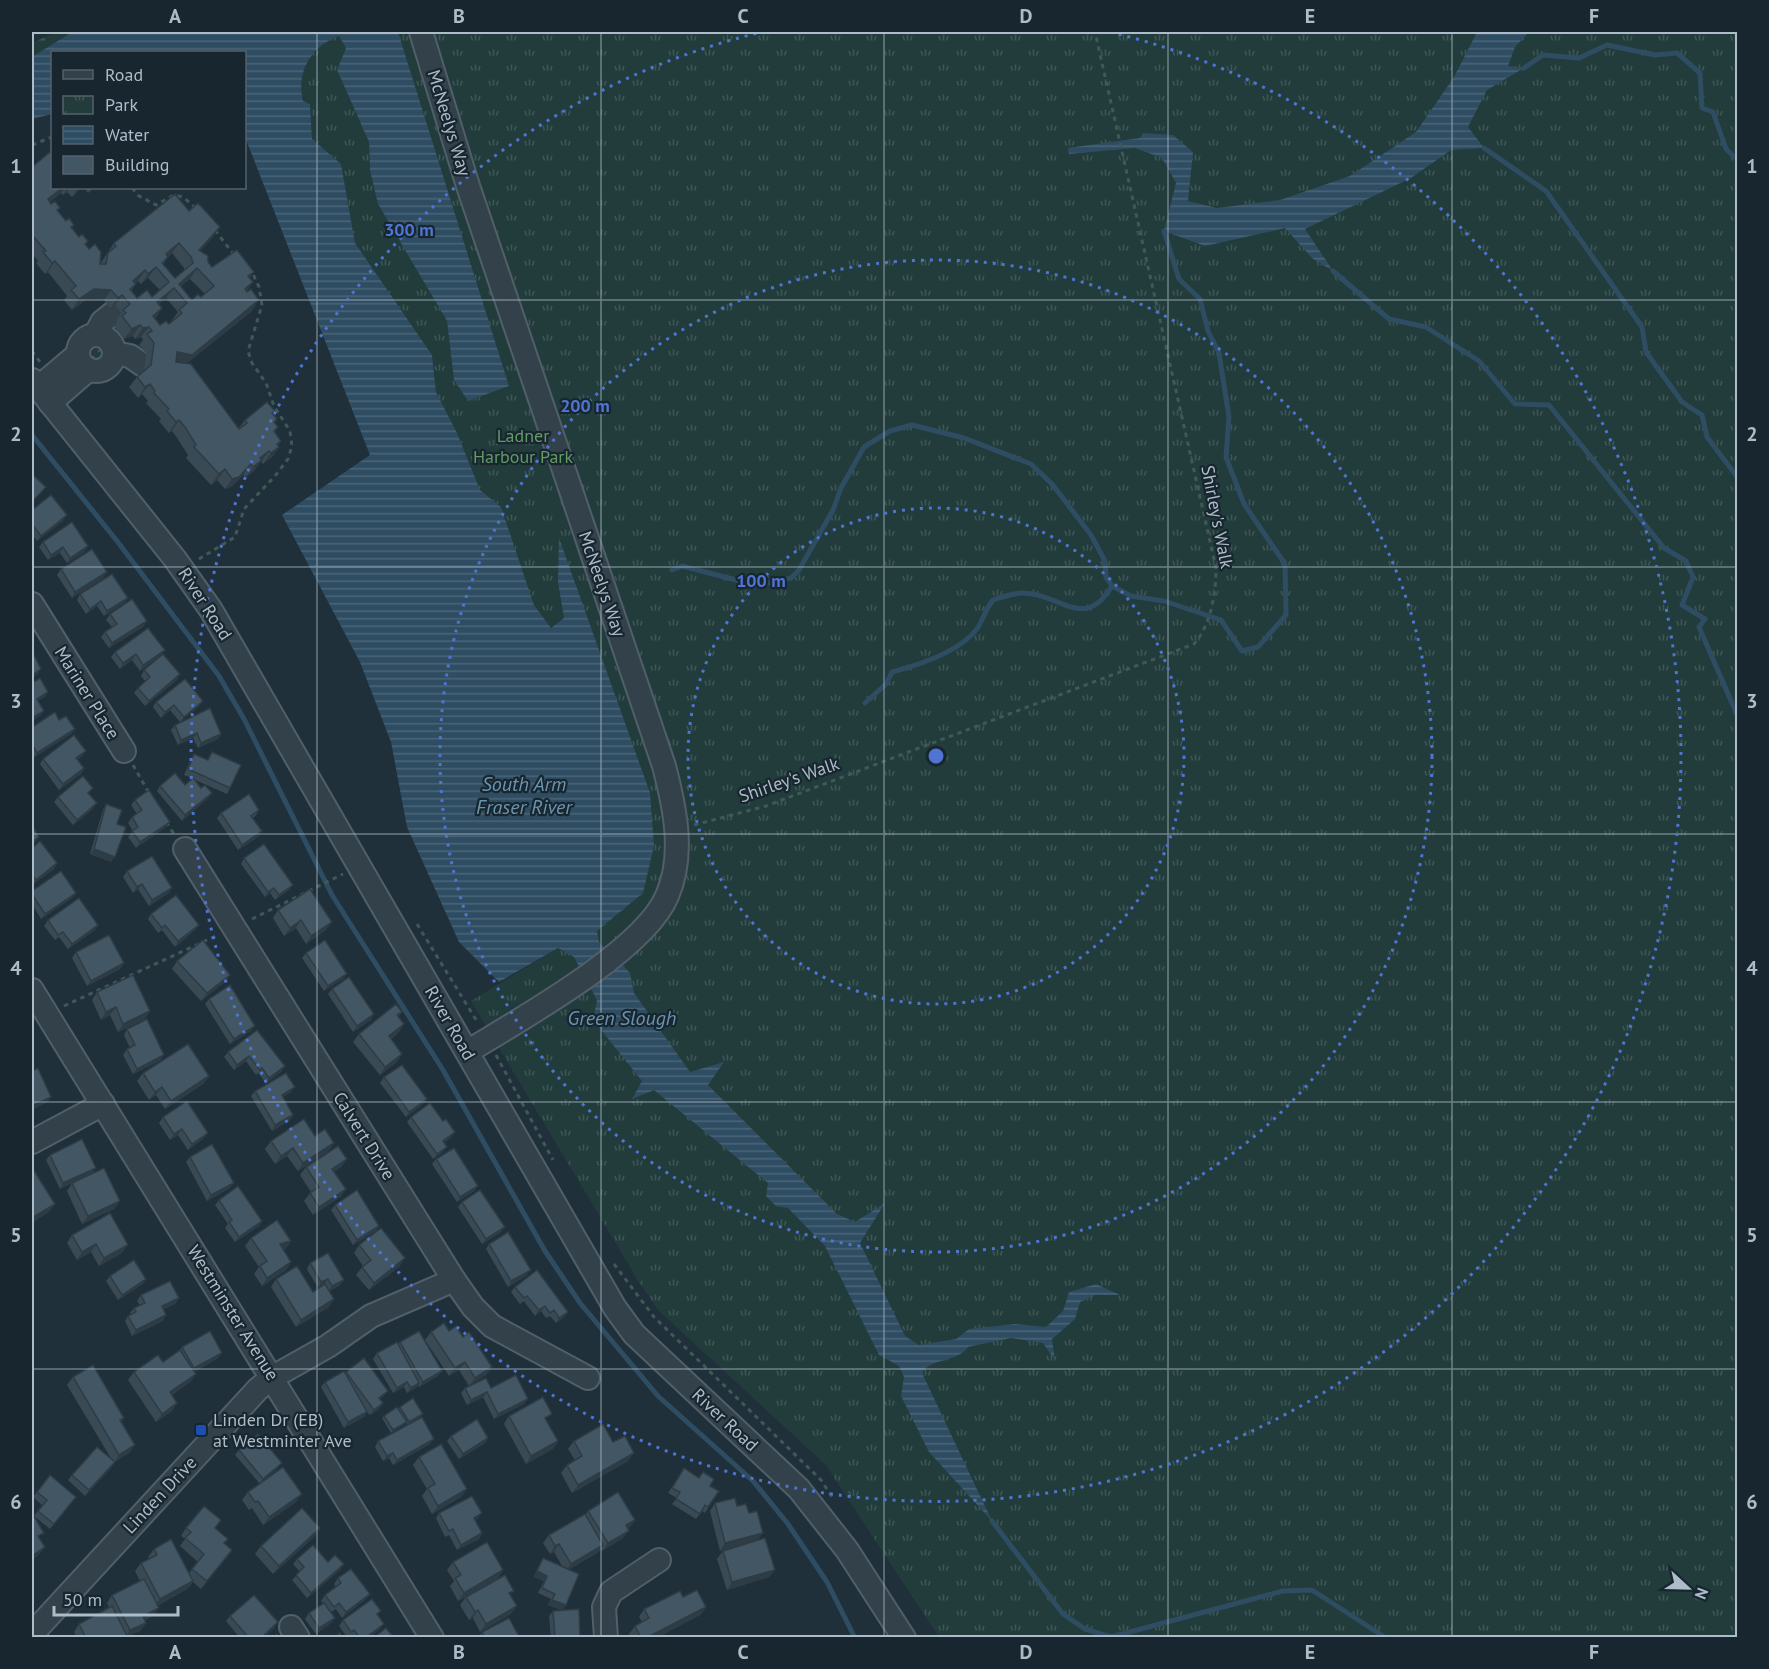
<svg xmlns="http://www.w3.org/2000/svg" width="1769" height="1669" font-family="'PT Sans',sans-serif">
<style>
.forest{fill:url(#forest-firs)}
.park{fill:url(#park-tufts)}
.garden{fill:url(#garden-dots)}
.water{fill:url(#water-rules)}
.lines{fill:none;stroke-linecap:round;stroke-linejoin:round}
.stream{stroke:#2f4d62;stroke-width:5}
.minor-casing{stroke:#505f69;stroke-width:26}
.path{stroke:#3f5957;stroke-width:3;stroke-dasharray:4.5 4.5;stroke-linecap:butt}
.minor{stroke:#33414b;stroke-width:22}
.wall{fill:#394a55;fill-rule:evenodd}
.shaded-wall{fill:#2e3c45}
.building{fill:#425663;stroke:#2e3c45;stroke-width:1.5;fill-rule:evenodd}
.grid{fill:none;stroke:#adbcc8;stroke-width:1.5;stroke-opacity:0.55}
.ring{fill:none;stroke:#4f74d2;stroke-width:3;stroke-dasharray:3 6}
.transit-dot{fill:#1a4fb4;stroke:#182630;stroke-width:2}
.labels{text-anchor:middle;stroke-width:4.5;stroke-linejoin:round;paint-order:stroke}
.street-label{font-size:18px;fill:#adbcc8;stroke:#182630}
.park-label{font-size:18px;fill:#629b66;stroke:#182630}
.poi-label{font-size:18px;fill:#adbcc8;stroke:#182630;text-anchor:start}
.water-label{font-size:20px;font-style:italic;fill:#6b94af;stroke:#182630}
.centre{fill:#4f74d2;stroke:#182630;stroke-width:3}
.ring-label{font-size:18px;text-anchor:middle;font-weight:bold;fill:#4f74d2;stroke:#182630;stroke-width:4.5;stroke-linejoin:round;paint-order:stroke}
.neatline{fill:none;stroke:#adbcc8;stroke-width:2}
.grid-label{font-size:20px;text-anchor:middle;font-weight:bold;fill:#adbcc8}
</style>
<defs>
<pattern id="forest-firs" width="22" height="20" patternUnits="userSpaceOnUse" patternTransform="scale(1.5)"><rect width="22" height="20" fill="#213c3b"/><path d="M5 1l3.5 6h-7zM16 11l3.5 6h-7z" fill="#3f5656"/></pattern>
<pattern id="park-tufts" width="24" height="20" patternUnits="userSpaceOnUse" patternTransform="scale(1.5)"><rect width="24" height="20" fill="#213c3b"/><path d="M3 7l-1-3M5 7V3M7 7l1-3M15 17l-1-3M17 17v-4M19 17l1-3" fill="none" stroke="#3f5656"/></pattern>
<pattern id="garden-dots" width="8" height="8" patternUnits="userSpaceOnUse" patternTransform="scale(1.5)"><rect width="8" height="8" fill="#213c3b"/><path d="M2 2h.1M6 6h.1" fill="none" stroke="#3f5656" stroke-width="1.8" stroke-linecap="round"/></pattern>
<pattern id="water-rules" width="6" height="5" patternUnits="userSpaceOnUse" patternTransform="scale(1.5)"><rect width="6" height="5" fill="#2f4d62"/><path d="M0 2.5h6" fill="none" stroke="#4a6577"/></pattern>
</defs>
<rect width="100%" height="100%" fill="#1f303b"/>
<polygon class="forest" points="56,32 72,32 32,57 32,43"/>
<path class="park" d="M 398,32 L 1737,32 L 1737,1637 L 939,1637 L 825,1464 L 658,1310 L 639,1282 L 471,1001 L 558,948 L 597,931 L 643,893 L 558,582 L 564,618 L 551,628 L 534,605 L 501,507 L 480,491 L 457,433 L 436,392 L 432,355 L 355,243 L 341,164 L 312,139 L 310,104 L 303,101 C 296,72 311,46 339,35 L 346,48 L 337,70 L 369,142 L 370,170 L 404,245 L 447,321 L 454,380 L 468,401 L 509,386 Z"/>
<circle class="garden" cx="96" cy="353" r="11"/>
<g class="water">
<path d="M 72,32 L 398,32 L 509,386 L 468,401 L 454,380 L 447,321 L 378,204 L 370,170 L 369,142 L 337,70 L 346,48 L 339,36 C 311,46 296,72 303,101 L 310,104 L 312,139 L 341,164 L 355,243 L 432,355 L 436,392 L 457,433 L 480,490 L 501,507 L 534,605 L 551,628 L 564,618 L 558,582 L 559,538 L 650,793 L 654,846 L 643,893 L 597,931 L 599,942 L 630,973 L 634,993 L 690,1072 L 724,1062 L 708,1085 L 837,1214 L 855,1222 L 885,1203 L 860,1243 L 905,1336 L 919,1345 L 956,1339 L 969,1329 L 1015,1324 L 1046,1327 L 1063,1311 L 1069,1292 L 1096,1284 L 1120,1295 L 1095,1295 L 1080,1302 L 1075,1319 L 1052,1339 L 1055,1360 L 1043,1343 L 1011,1338 L 968,1347 C 957,1363 932,1357 922,1373 L 992,1521 L 929,1452 L 901,1396 L 904,1377 L 899,1366 L 879,1355 L 825,1246 L 788,1208 L 776,1206 L 766,1196 L 768,1183 L 654,1090 L 632,1099 L 642,1081 L 593,1020 L 597,1000 L 574,957 L 558,948 L 499,982 L 459,942 L 407,827 L 391,742 L 360,662 L 282,515 L 370,455 L 245,137 L 244,52 L 52,52 L 52,114 L 32,119 L 32,57 Z"/>
<polygon points="1477,32 1529,32 1515,47 1508,66 1524,68 1487,90 1468,127 1484,148 1451,150 1411,178 1305,229 1333,271 1312,258 1285,228 1205,246 1164,231 1176,183 1162,158 1135,148 1069,154 1068,148 1140,138 1143,133 1173,135 1193,152 1188,201 1217,208 1280,200 1350,176 1416,132 1454,77"/>
</g>
<g class="lines">
<g class="stream">
<polyline points="1524,68 1543,55 1579,58 1607,45 1655,55 1677,53 1700,73 1702,108 1713,112 1726,149 1738,160"/>
<polyline points="1484,148 1546,191 1642,327 1646,352 1682,402 1702,415 1707,437 1738,478"/>
<polyline points="1333,271 1389,319 1426,327 1479,361 1515,404 1549,405 1664,548 1686,561 1693,577 1682,605 1705,619 1699,627 1738,717"/>
<polyline points="32,435 117,541 219,676 244,719 332,895 443,1070 545,1251 580,1303 658,1396 753,1481 788,1524 827,1582 855,1638"/>
<polyline points="672,570 682,566 740,581 771,583 791,578 799,570 833,510 841,488 864,447 890,431 912,425 964,438 1031,464 1052,484 1091,535 1105,561 1106,577 1112,586 1131,596 1164,601 1221,620 1242,651 1258,647 1286,615 1285,564 1244,504 1226,457 1229,417 1219,353 1208,331 1200,299 1179,279 1164,231"/>
<path d="M 865,703 L 886,684 L 892,672 C 919,665 959,652 977,629 C 983,620 986,608 993,600 C 1001,597 1012,594 1021,593 C 1059,592 1084,633 1112,586"/>
<polyline points="992,1521 1063,1614 1085,1629 1111,1637 1283,1591 1312,1590 1386,1638"/>
</g>
<g class="minor-casing">
<g id="minor">
<path d="M 421,32 L 468,186 L 664,766 C 675,808 685,855 667,896 C 644,951 519,1020 467,1052"/>
<polyline points="96,334 102,322 117,310"/>
<circle cx="96" cy="353" r="18"/>
<polyline points="114,353 130,356 143,365"/>
<polyline points="32,380 175,559 211,610 615,1308 634,1334 799,1489 847,1550 904,1638"/>
<polyline points="38,388 77,355"/>
<polyline points="50,403 88,370"/>
<polyline points="32,604 124,751"/>
<polyline points="185,849 454,1280 473,1307 492,1326 588,1378"/>
<polyline points="32,990 432,1638"/>
<polyline points="32,1142 103,1104"/>
<polyline points="291,1627 298,1638"/>
<polyline points="32,1634 258,1389 273,1377 328,1346 371,1316 454,1280"/>
<polyline points="606,1638 604,1607 611,1592 659,1560"/>
</g>
</g>
<g class="path">
<polyline points="32,145 52,137"/>
<polyline points="132,188 139,196 156,205 174,195 183,197 197,209"/>
<polyline points="215,230 234,255"/>
<polyline points="32,351 40,362"/>
<polyline points="199,559 235,537 244,509 275,476 288,459 292,446 290,431 274,406 266,383 252,363 248,351 262,305 259,287 252,272"/>
<polyline points="133,765 149,793"/>
<polyline points="166,822 174,834"/>
<path d="M 694,825 L 766,806 L 1194,644 C 1211,625 1216,593 1216,568 L 1095,32"/>
<polyline points="252,919 343,874"/>
<polyline points="417,924 478,1023"/>
<polyline points="64,1006 216,936"/>
<polyline points="496,1055 553,1160"/>
<polyline points="614,1264 654,1317 821,1480 832,1497"/>
</g>
<use href="#minor" class="minor"/>
</g>
<g class="wall">
<path d="M 32,167 L 52,188 L 81,188 L 72,197 L 67,192 L 63,195 L 61,193 L 50,202 L 66,221 L 74,225 L 72,228 L 79,237 L 88,241 L 86,245 L 100,264 L 114,243 L 189,211 L 220,227 L 213,237 L 200,251 L 212,267 L 254,272 L 250,277 L 247,292 L 252,311 L 186,364 L 238,429 L 245,420 L 273,414 L 277,419 L 275,423 L 275,433 L 281,441 L 278,446 L 279,447 L 272,457 L 263,464 L 261,461 L 254,471 L 246,477 L 243,475 L 231,487 L 225,489 L 217,480 L 211,485 L 186,458 L 188,455 L 177,438 L 172,431 L 169,433 L 159,421 L 161,419 L 146,403 L 148,401 L 142,394 L 138,398 L 129,387 L 137,377 L 144,371 L 146,353 L 139,345 L 143,340 L 141,337 L 135,339 L 133,336 L 124,339 L 114,326 L 117,322 L 116,320 L 121,313 L 115,305 L 110,309 L 104,300 L 87,299 L 72,310 L 64,300 L 67,296 L 48,272 L 45,274 L 36,263 L 38,261 L 32,254 ZM 172,253 L 184,268 L 184,270 L 175,278 L 163,265 L 168,257 ZM 148,278 L 160,290 L 152,297 L 137,298 L 131,291 L 136,284 L 135,284 L 138,281 L 141,284 ZM 190,279 L 205,294 L 201,297 L 192,300 L 181,286 ZM 166,298 L 178,312 L 172,320 L 172,321 L 169,324 L 160,325 L 155,319 L 162,308 L 159,304 Z"/>
<polygon points="84,188 94,188 88,193"/>
<polygon points="32,510 63,521 37,541 32,534"/>
<polygon points="43,542 88,546 84,552 67,563 60,553 48,560 39,547"/>
<polygon points="61,569 107,572 103,578 72,598 57,575"/>
<polygon points="80,594 128,598 124,603 104,616 97,606 86,614 77,600"/>
<polygon points="110,614 143,627 109,648 101,637 105,632 112,627 106,620"/>
<polygon points="115,652 161,655 140,671 132,660 120,669 111,657"/>
<polygon points="144,670 177,680 145,706 134,693 138,688 145,681 141,676"/>
<polygon points="203,701 199,706 180,722 170,710 161,718 153,707 156,702"/>
<polygon points="59,720 75,729 71,734 33,758 32,756 32,727"/>
<polygon points="175,725 221,734 218,739 198,748 193,738 178,745 171,730"/>
<polygon points="212,752 230,788 227,794 193,779 201,788 212,793 208,798 182,821 157,791 160,786 185,785 192,778 184,775 191,759 194,754 207,760"/>
<polygon points="82,756 78,759 84,768 81,774 59,790 40,764 43,759"/>
<polygon points="89,794 93,809 73,825 54,802 58,797"/>
<polygon points="135,800 166,827 136,848 128,837 133,831 128,823 132,817 137,814 131,805"/>
<polygon points="106,804 117,824 111,862 90,854 103,810"/>
<polygon points="259,810 256,815 253,818 258,837 238,850 217,818 221,813"/>
<polygon points="32,848 57,863 54,869 32,885"/>
<polygon points="244,858 293,885 289,890 275,900 270,893 265,897 241,864"/>
<polygon points="127,871 169,893 149,906 138,889 133,893 123,877"/>
<polygon points="32,891 76,893 72,898 41,919 32,904"/>
<polygon points="278,910 326,930 306,944 296,928 284,936 273,918"/>
<polygon points="151,914 199,925 195,930 175,947 162,930 158,933 148,919"/>
<polygon points="48,920 98,925 95,930 68,949 59,937 55,940 44,926"/>
<polygon points="76,952 124,963 120,969 87,986 72,958"/>
<polygon points="306,953 347,974 343,979 324,991 302,958"/>
<polygon points="177,961 230,975 225,982 201,1001 172,969"/>
<polygon points="332,989 371,1020 353,1032 328,994"/>
<polygon points="97,992 145,1019 118,1032 110,1015 101,1020 92,1000"/>
<polygon points="209,999 251,1031 230,1044 205,1004"/>
<polygon points="402,1012 398,1017 404,1024 399,1032 391,1039 397,1062 380,1075 353,1042 359,1034"/>
<polygon points="127,1029 161,1060 133,1074 123,1055 127,1049 130,1048 124,1035"/>
<polygon points="257,1030 285,1066 281,1072 266,1083 258,1073 256,1075 246,1061 234,1070 224,1057 228,1052"/>
<polygon points="143,1073 209,1076 203,1084 165,1109 156,1095 149,1100 137,1081"/>
<polygon points="384,1077 427,1099 423,1104 406,1117 380,1083"/>
<polygon points="255,1091 291,1092 283,1097 293,1115 290,1120 272,1131 251,1096"/>
<polygon points="163,1117 208,1133 204,1138 188,1150 178,1135 170,1140 159,1123"/>
<polygon points="411,1117 443,1121 455,1132 451,1137 444,1143 443,1152 433,1159 407,1122"/>
<polygon points="315,1136 334,1143 328,1151 298,1171 287,1156 275,1164 265,1149 271,1141"/>
<polygon points="50,1155 96,1168 60,1189 46,1160"/>
<polygon points="190,1157 230,1188 207,1201 186,1162"/>
<polygon points="347,1159 341,1167 334,1172 346,1189 340,1197 313,1215 304,1201 311,1192 300,1175 306,1167"/>
<polygon points="436,1159 478,1186 474,1191 457,1202 432,1164"/>
<polygon points="72,1183 120,1201 114,1209 82,1224 67,1191"/>
<polygon points="219,1200 262,1221 259,1226 235,1242 225,1228 228,1224 215,1205"/>
<polygon points="462,1202 501,1232 482,1244 458,1207"/>
<polygon points="335,1205 376,1231 353,1245 331,1210"/>
<polygon points="72,1235 122,1253 99,1266 91,1252 77,1260 67,1243"/>
<polygon points="251,1238 291,1241 285,1249 283,1249 291,1262 286,1270 262,1286 254,1274 259,1267 245,1246"/>
<polygon points="489,1244 527,1275 508,1287 486,1249"/>
<polygon points="359,1245 400,1266 369,1290 356,1275 363,1266 354,1253"/>
<polygon points="310,1263 340,1285 330,1291 329,1307 296,1327 271,1287 276,1279 313,1292 324,1285 318,1288 307,1269"/>
<polygon points="110,1276 143,1284 118,1300 106,1281"/>
<polygon points="515,1287 568,1312 564,1317 556,1323 550,1316 546,1318 541,1311 535,1316 524,1301 520,1304 511,1292"/>
<polygon points="141,1295 179,1298 175,1304 164,1309 163,1321 132,1336 125,1321 128,1316 131,1315 130,1313 134,1308 140,1305 137,1301"/>
<polygon points="449,1331 463,1337 492,1367 486,1375 469,1386 459,1370 449,1376 425,1340 431,1332"/>
<polygon points="400,1342 438,1376 419,1387 418,1385 416,1388 407,1393 404,1387 393,1393 373,1359 377,1353 398,1345"/>
<polygon points="182,1347 218,1358 194,1372 196,1374 190,1382 172,1395 177,1403 172,1411 156,1422 128,1380 134,1372 163,1362 180,1350"/>
<polygon points="345,1372 384,1396 380,1399 383,1403 379,1409 370,1415 367,1412 364,1417 344,1428 321,1387 325,1382"/>
<polygon points="73,1377 124,1418 121,1422 135,1445 129,1453 114,1462 111,1468 85,1496 68,1480 72,1475 112,1460 67,1385"/>
<polygon points="465,1388 491,1388 528,1399 524,1404 494,1419 483,1397 467,1405 461,1393"/>
<polygon points="400,1407 423,1414 421,1416 409,1424 430,1444 393,1465 389,1458 383,1461 375,1447 378,1441 407,1425 406,1422 405,1424 391,1433 382,1418 384,1416 398,1409"/>
<polygon points="509,1416 547,1421 558,1441 553,1449 526,1464 504,1424"/>
<polygon points="451,1436 488,1438 485,1443 459,1459 447,1441"/>
<polygon points="574,1441 613,1442 628,1461 572,1493 561,1473 567,1465 575,1460 568,1449"/>
<polygon points="239,1450 278,1468 261,1483 296,1502 263,1525 252,1508 249,1510 242,1500 248,1492 260,1484 235,1455"/>
<polygon points="419,1457 467,1489 461,1497 432,1514 422,1496 427,1489 413,1465"/>
<polygon points="684,1468 719,1491 705,1513 702,1511 696,1519 672,1504 677,1498 668,1493"/>
<polygon points="50,1475 76,1497 50,1529 34,1516 42,1505 33,1497"/>
<polygon points="715,1503 737,1506 775,1570 769,1577 727,1590 717,1559 723,1551 752,1543 720,1551 710,1511"/>
<polygon points="588,1511 635,1520 628,1529 623,1538 602,1551 601,1549 597,1553 570,1569 566,1605 562,1610 580,1638 551,1638 549,1616 553,1611 561,1610 548,1605 551,1599 538,1593 544,1581 534,1577 540,1563 543,1558 562,1566 554,1552 550,1554 543,1543 549,1535 585,1515"/>
<polygon points="439,1513 478,1518 475,1520 482,1533 479,1539 457,1550 449,1535 445,1537 436,1518"/>
<polygon points="221,1520 215,1528 224,1544 232,1550 201,1589 193,1582 187,1589 157,1606 159,1608 153,1616 145,1620 146,1623 140,1631 128,1636 128,1638 77,1638 74,1632 79,1624 109,1607 107,1603 112,1595 140,1581 135,1571 141,1563 149,1559 148,1557 154,1549 189,1573 198,1562 180,1546 185,1539 181,1536 186,1528"/>
<polygon points="320,1528 315,1536 273,1574 255,1554 261,1546"/>
<polygon points="297,1559 328,1562 344,1564 340,1570 307,1598 292,1580 300,1572 293,1564"/>
<polygon points="453,1562 503,1570 498,1578 471,1594 510,1595 511,1614 480,1632 473,1618 469,1620 460,1605 466,1597 458,1601 450,1586 454,1581 447,1570"/>
<polygon points="338,1578 370,1594 366,1599 342,1618 336,1609 331,1612 335,1618 331,1623 316,1634 305,1619 309,1613 323,1603 321,1601 325,1595 336,1587 334,1584"/>
<polygon points="683,1597 706,1607 700,1615 656,1638 631,1638 629,1634 635,1626 642,1622 639,1617 644,1609"/>
<polygon points="230,1616 274,1628 263,1638 240,1638 226,1621"/>
<polygon points="378,1616 380,1629 369,1638 352,1638 350,1635 347,1637 339,1626 343,1620"/>
<polygon points="482,1632 520,1638 478,1638"/>
</g>
<g class="shaded-wall">
<polygon points="62,188 65,188 61,193 40,210 48,199"/>
<polygon points="68,188 70,188 67,192 63,195"/>
<polygon points="78,188 81,188 72,197"/>
<polygon points="220,227 213,237 191,261 199,250"/>
<polygon points="179,243 172,253 158,264 166,254"/>
<polygon points="55,261 48,272 45,274 52,263"/>
<polygon points="156,267 148,278 141,284 148,274"/>
<polygon points="197,268 190,279 176,290 179,284"/>
<polygon points="145,270 138,281 125,292 133,281"/>
<polygon points="253,282 246,293 245,289"/>
<polygon points="174,288 166,298 149,312 157,302"/>
<polygon points="94,289 111,290 104,300 87,299 72,310 79,299"/>
<polygon points="122,295 115,305 110,309 118,298"/>
<polygon points="259,300 252,311 185,365 170,363 177,352"/>
<polygon points="162,308 155,319 153,316"/>
<polygon points="140,325 133,336 124,339 132,329"/>
<polygon points="149,327 141,337 135,339 143,328"/>
<polygon points="150,384 142,394 138,398 145,387"/>
<polygon points="179,420 172,431 169,433 176,422"/>
<polygon points="281,441 275,450 279,447 272,457 263,464 277,444"/>
<polygon points="269,451 254,471 246,477 260,458"/>
<polygon points="251,464 243,475 231,487 225,489 232,479"/>
<polygon points="225,469 217,480 211,485 219,474"/>
<polygon points="67,515 63,521 37,541 41,536"/>
<polygon points="88,546 84,552 67,563 70,558"/>
<polygon points="63,547 60,553 48,560 51,555"/>
<polygon points="107,572 103,578 72,598 75,592"/>
<polygon points="128,598 124,603 104,616 107,611"/>
<polygon points="101,601 97,606 86,614 90,609"/>
<polygon points="147,621 143,627 109,648 112,643"/>
<polygon points="165,650 161,655 140,671 143,665"/>
<polygon points="136,654 132,660 120,669 123,663"/>
<polygon points="41,669 38,674 32,678 32,675"/>
<polygon points="180,674 177,680 145,706 149,701"/>
<polygon points="48,692 45,697 33,704 37,699"/>
<polygon points="203,701 199,706 180,722 184,717"/>
<polygon points="174,705 170,710 161,718 165,712"/>
<polygon points="44,711 40,716 32,721 32,718"/>
<polygon points="75,729 71,734 33,758 37,753"/>
<polygon points="197,733 193,738 178,745 181,740"/>
<polygon points="221,734 218,739 198,748 201,743"/>
<polygon points="86,751 82,756 73,763 76,758"/>
<polygon points="84,768 81,774 59,790 63,784"/>
<polygon points="212,793 208,798 182,821 185,815"/>
<polygon points="97,803 93,809 73,825 77,820"/>
<polygon points="170,822 166,827 136,848 140,842"/>
<polygon points="262,831 258,837 238,850 242,845"/>
<polygon points="39,837 36,842 32,845 32,842"/>
<polygon points="94,849 115,857 111,862 90,854"/>
<polygon points="57,863 54,869 32,885 36,880"/>
<polygon points="142,884 138,889 133,893 137,887"/>
<polygon points="293,885 289,890 275,900 279,895"/>
<polygon points="172,888 169,893 149,906 152,900"/>
<polygon points="274,888 270,893 265,897 268,892"/>
<polygon points="76,893 72,898 41,919 45,914"/>
<polygon points="301,920 296,928 284,936 290,928"/>
<polygon points="332,922 326,930 306,944 311,936"/>
<polygon points="98,925 95,930 68,949 72,944"/>
<polygon points="199,925 195,930 175,947 178,941"/>
<polygon points="124,963 120,969 87,986 91,981"/>
<polygon points="347,974 343,979 324,991 328,986"/>
<polygon points="230,975 225,982 201,1001 207,993"/>
<polygon points="116,1007 110,1015 101,1020 106,1012"/>
<polygon points="150,1011 145,1019 118,1032 123,1024"/>
<polygon points="374,1014 371,1020 353,1032 357,1026"/>
<polygon points="404,1024 399,1032 383,1044 389,1036"/>
<polygon points="255,1026 251,1031 230,1044 234,1039"/>
<polygon points="402,1054 397,1062 380,1075 385,1067"/>
<polygon points="164,1055 161,1060 133,1074 137,1069"/>
<polygon points="249,1056 246,1061 234,1070 237,1065"/>
<polygon points="285,1066 281,1072 266,1083 269,1078"/>
<polygon points="209,1076 203,1084 165,1109 171,1101"/>
<polygon points="162,1087 156,1095 149,1100 155,1092"/>
<polygon points="295,1087 291,1092 278,1100 282,1095"/>
<polygon points="51,1097 48,1102 32,1110 32,1106"/>
<polygon points="427,1099 423,1104 406,1117 409,1112"/>
<polygon points="293,1115 290,1120 272,1131 275,1125"/>
<polygon points="182,1129 178,1135 170,1140 174,1134"/>
<polygon points="455,1132 451,1137 439,1146 443,1141"/>
<polygon points="208,1133 204,1138 188,1150 192,1144"/>
<polygon points="334,1143 328,1151 298,1171 303,1163"/>
<polygon points="447,1147 443,1152 433,1159 437,1154"/>
<polygon points="293,1148 287,1156 275,1164 281,1156"/>
<polygon points="347,1159 341,1167 327,1177 332,1169"/>
<polygon points="96,1168 92,1174 60,1189 63,1183"/>
<polygon points="234,1183 230,1188 207,1201 211,1195"/>
<polygon points="478,1186 474,1191 457,1202 460,1197"/>
<polygon points="346,1189 340,1197 313,1215 319,1207"/>
<polygon points="120,1201 114,1209 82,1224 88,1216"/>
<polygon points="55,1204 49,1212 32,1223 32,1218"/>
<polygon points="262,1221 259,1226 235,1242 239,1237"/>
<polygon points="379,1226 376,1231 353,1245 357,1240"/>
<polygon points="505,1227 501,1232 482,1244 486,1239"/>
<polygon points="291,1241 285,1249 274,1252 280,1244"/>
<polygon points="96,1244 91,1252 77,1260 82,1252"/>
<polygon points="128,1245 122,1253 99,1266 104,1258"/>
<polygon points="405,1258 400,1266 369,1290 374,1283"/>
<polygon points="291,1262 286,1270 262,1286 267,1278"/>
<polygon points="531,1270 527,1275 508,1287 511,1281"/>
<polygon points="146,1279 143,1284 118,1300 122,1295"/>
<polygon points="328,1279 324,1284 318,1288 321,1282"/>
<polygon points="344,1280 340,1285 328,1292 332,1286"/>
<polygon points="179,1298 175,1304 158,1312 162,1306"/>
<polygon points="334,1299 329,1307 296,1327 301,1320"/>
<polygon points="545,1306 541,1311 535,1316 539,1310"/>
<polygon points="568,1312 564,1317 556,1323 559,1318"/>
<polygon points="166,1315 163,1321 132,1336 136,1330"/>
<polygon points="222,1353 218,1358 190,1374 194,1368"/>
<polygon points="465,1362 459,1370 449,1376 455,1368"/>
<polygon points="492,1367 486,1375 469,1386 475,1378"/>
<polygon points="442,1371 438,1376 419,1387 423,1382"/>
<polygon points="196,1374 190,1382 164,1400 170,1392"/>
<polygon points="407,1382 404,1387 393,1393 397,1388"/>
<polygon points="419,1383 416,1388 407,1393 411,1388"/>
<polygon points="388,1391 384,1396 375,1403 379,1398"/>
<polygon points="487,1392 483,1397 467,1405 471,1400"/>
<polygon points="528,1399 524,1404 494,1419 498,1414"/>
<polygon points="177,1403 172,1411 156,1422 162,1414"/>
<polygon points="383,1403 379,1409 370,1415 374,1410"/>
<polygon points="367,1412 364,1417 344,1428 348,1422"/>
<polygon points="407,1422 405,1424 391,1433 393,1430"/>
<polygon points="488,1438 485,1443 459,1459 463,1454"/>
<polygon points="434,1439 430,1444 393,1465 397,1460"/>
<polygon points="558,1441 553,1449 526,1464 531,1456"/>
<polygon points="135,1445 129,1453 114,1463 119,1455"/>
<polygon points="393,1453 389,1458 383,1461 387,1456"/>
<polygon points="634,1453 628,1461 572,1493 578,1485"/>
<polygon points="115,1462 111,1468 85,1496 89,1490"/>
<polygon points="282,1463 278,1468 260,1484 263,1479"/>
<polygon points="467,1489 461,1497 432,1514 438,1506"/>
<polygon points="302,1494 296,1502 263,1525 269,1517"/>
<polygon points="482,1513 478,1518 470,1523 474,1518"/>
<polygon points="635,1520 629,1528 620,1533 626,1525"/>
<polygon points="320,1528 315,1536 273,1574 279,1566"/>
<polygon points="629,1531 623,1538 602,1551 608,1543"/>
<polygon points="482,1533 479,1539 457,1550 461,1545"/>
<polygon points="763,1533 757,1541 720,1551 725,1543"/>
<polygon points="559,1544 554,1552 550,1554 555,1546"/>
<polygon points="603,1545 597,1553 565,1572 571,1564"/>
<polygon points="45,1547 39,1555 32,1560 32,1556"/>
<polygon points="232,1550 227,1558 201,1589 207,1581"/>
<polygon points="344,1564 340,1570 307,1598 311,1593"/>
<polygon points="503,1570 498,1578 458,1601 464,1593"/>
<polygon points="775,1570 769,1577 727,1590 732,1582"/>
<polygon points="537,1571 547,1576 544,1581 534,1577"/>
<polygon points="193,1581 187,1589 154,1607 160,1599"/>
<polygon points="370,1594 366,1599 342,1618 346,1612"/>
<polygon points="552,1600 566,1605 562,1611 548,1605"/>
<polygon points="517,1606 511,1614 480,1632 486,1624"/>
<polygon points="706,1607 700,1615 656,1638 646,1638"/>
<polygon points="159,1608 153,1616 137,1624 143,1616"/>
<polygon points="478,1610 473,1618 469,1620 475,1612"/>
<polygon points="335,1618 331,1623 316,1634 319,1628"/>
<polygon points="278,1622 274,1628 263,1638 261,1638"/>
<polygon points="146,1623 140,1631 125,1638 130,1630"/>
<polygon points="384,1624 380,1629 369,1638 365,1638"/>
</g>
<g class="building">
<path d="M 50,152 L 51,154 L 52,153 L 52,188 L 62,188 L 48,199 L 51,204 L 55,201 L 60,208 L 57,210 L 66,221 L 69,218 L 74,225 L 71,227 L 79,237 L 82,234 L 88,241 L 85,244 L 89,249 L 95,244 L 101,252 L 100,264 L 106,264 L 108,253 L 116,246 L 114,243 L 175,194 L 189,211 L 198,203 L 220,227 L 199,250 L 208,256 L 208,262 L 212,267 L 237,250 L 254,272 L 248,276 L 253,282 L 245,289 L 247,292 L 251,289 L 259,300 L 192,355 L 177,352 L 176,362 L 191,364 L 239,429 L 247,423 L 245,420 L 267,402 L 275,411 L 272,413 L 277,419 L 274,422 L 278,427 L 274,431 L 281,441 L 277,444 L 279,447 L 271,453 L 269,451 L 260,458 L 262,460 L 253,467 L 251,464 L 239,477 L 232,479 L 225,469 L 219,474 L 194,447 L 196,445 L 185,427 L 179,420 L 176,422 L 167,411 L 169,409 L 154,393 L 155,391 L 150,384 L 145,387 L 137,377 L 151,365 L 154,343 L 147,334 L 152,331 L 149,327 L 143,328 L 140,325 L 132,329 L 122,316 L 126,313 L 123,310 L 130,304 L 122,295 L 118,298 L 111,290 L 94,289 L 79,299 L 71,290 L 76,286 L 55,261 L 52,263 L 43,252 L 46,251 L 32,235 L 33,234 L 32,231 L 32,167 ZM 179,243 L 191,257 L 193,263 L 175,278 L 162,263 L 168,257 L 166,254 ZM 156,267 L 169,282 L 152,297 L 147,290 L 137,298 L 130,289 L 136,284 L 133,281 L 145,270 L 148,274 ZM 197,268 L 214,286 L 201,297 L 198,294 L 192,300 L 179,284 ZM 174,288 L 187,303 L 179,310 L 182,313 L 169,324 L 166,321 L 160,325 L 153,316 L 162,308 L 157,302 Z"/>
<polygon points="32,474 46,487 32,502"/>
<polygon points="51,495 67,515 41,536 32,524 32,510"/>
<polygon points="72,522 88,546 70,558 63,547 51,555 43,542"/>
<polygon points="92,549 107,572 75,592 61,569"/>
<polygon points="112,574 128,598 107,611 101,601 90,609 80,594"/>
<polygon points="132,599 147,621 112,643 105,632 117,624 110,614"/>
<polygon points="148,628 165,650 143,665 136,654 123,663 115,652"/>
<polygon points="32,651 41,669 32,675"/>
<polygon points="163,654 180,674 149,701 138,688 150,677 144,670"/>
<polygon points="40,678 48,692 37,699 44,711 32,718 32,683"/>
<polygon points="185,679 203,701 184,717 174,705 165,712 156,702"/>
<polygon points="210,708 221,734 201,743 197,733 181,740 175,725"/>
<polygon points="55,712 59,720 66,716 75,729 37,753 32,744 32,727"/>
<polygon points="74,735 86,751 76,758 84,768 63,784 43,759"/>
<polygon points="212,752 241,765 230,788 188,769 194,754 208,760"/>
<polygon points="175,773 185,785 193,778 201,788 205,785 212,793 185,815 160,786"/>
<polygon points="83,776 93,788 88,793 97,803 77,820 58,797"/>
<polygon points="149,790 170,822 140,842 132,831 138,827 132,817 142,810 135,800"/>
<polygon points="249,794 259,810 251,816 262,831 242,845 221,813"/>
<polygon points="106,804 122,810 117,824 126,827 115,857 94,849"/>
<polygon points="32,825 39,837 32,842"/>
<polygon points="40,841 57,863 36,880 32,875 32,848"/>
<polygon points="264,844 293,885 279,895 274,888 268,892 244,858"/>
<polygon points="152,856 172,888 152,900 142,884 137,887 127,871"/>
<polygon points="61,871 76,893 45,914 32,894 32,891"/>
<polygon points="310,889 332,922 311,936 301,920 290,928 278,910"/>
<polygon points="176,895 199,925 178,941 165,925 162,928 151,914"/>
<polygon points="79,898 98,925 72,944 63,932 58,935 48,920"/>
<polygon points="109,935 124,963 91,981 76,952"/>
<polygon points="203,940 230,975 207,993 177,961"/>
<polygon points="325,940 347,974 328,986 306,953"/>
<polygon points="133,975 150,1011 123,1024 116,1007 106,1012 97,992"/>
<polygon points="349,977 374,1014 357,1026 332,989"/>
<polygon points="230,985 255,1026 234,1039 209,999"/>
<polygon points="396,1004 402,1012 397,1015 404,1024 389,1036 402,1054 385,1067 359,1034"/>
<polygon points="147,1019 164,1055 137,1069 127,1049 135,1045 127,1029"/>
<polygon points="257,1030 285,1066 269,1078 262,1068 260,1070 249,1056 237,1065 228,1052"/>
<polygon points="188,1044 209,1076 171,1101 162,1087 155,1092 143,1073"/>
<polygon points="402,1065 427,1099 409,1112 384,1077"/>
<polygon points="38,1068 51,1097 32,1106 32,1071"/>
<polygon points="286,1073 295,1087 282,1095 293,1115 275,1125 255,1091"/>
<polygon points="187,1101 208,1133 192,1144 182,1129 174,1134 163,1117"/>
<polygon points="430,1103 443,1121 446,1119 455,1132 443,1141 447,1147 437,1154 411,1117"/>
<polygon points="304,1119 315,1136 325,1129 334,1143 303,1163 293,1148 281,1156 271,1141"/>
<polygon points="82,1139 96,1168 63,1183 50,1155"/>
<polygon points="212,1144 234,1183 211,1195 190,1157"/>
<polygon points="338,1146 347,1159 332,1169 346,1189 319,1207 310,1193 319,1187 306,1167"/>
<polygon points="454,1148 478,1186 460,1197 436,1159"/>
<polygon points="104,1168 120,1201 88,1216 72,1183"/>
<polygon points="33,1169 55,1204 32,1218 32,1170"/>
<polygon points="238,1186 262,1221 239,1237 229,1222 232,1220 219,1200"/>
<polygon points="357,1190 379,1226 357,1240 335,1205"/>
<polygon points="480,1190 505,1227 486,1239 462,1202"/>
<polygon points="110,1213 128,1245 104,1258 96,1244 82,1252 72,1235"/>
<polygon points="277,1220 291,1241 280,1244 291,1262 267,1278 260,1266 267,1261 251,1238"/>
<polygon points="381,1228 405,1258 374,1283 362,1267 371,1260 359,1245"/>
<polygon points="508,1232 531,1270 511,1281 489,1244"/>
<polygon points="328,1253 344,1280 332,1286 328,1279 321,1282 310,1263"/>
<polygon points="134,1260 146,1279 122,1295 110,1276"/>
<polygon points="297,1266 313,1292 325,1284 334,1299 301,1320 276,1279"/>
<polygon points="537,1270 568,1312 559,1318 554,1310 550,1313 545,1306 539,1310 527,1296 524,1298 515,1287"/>
<polygon points="170,1281 179,1298 162,1306 166,1315 136,1330 128,1316 136,1312 134,1308 145,1303 141,1295"/>
<polygon points="444,1323 449,1331 456,1326 463,1337 469,1332 492,1367 475,1378 465,1362 455,1368 431,1332"/>
<polygon points="210,1331 222,1353 194,1368 182,1347"/>
<polygon points="419,1331 442,1371 423,1382 400,1342"/>
<polygon points="397,1342 419,1383 411,1388 407,1382 397,1388 377,1353"/>
<polygon points="180,1350 196,1374 170,1392 177,1403 162,1414 134,1372 158,1355 163,1362"/>
<polygon points="364,1358 388,1391 379,1398 383,1403 374,1410 346,1372"/>
<polygon points="93,1365 124,1418 120,1420 135,1445 119,1455 73,1377"/>
<polygon points="344,1371 367,1412 348,1422 325,1382"/>
<polygon points="516,1375 528,1399 498,1414 487,1392 471,1400 465,1388 486,1378 491,1388"/>
<polygon points="543,1397 552,1414 545,1418 558,1441 531,1456 509,1416"/>
<polygon points="413,1398 423,1414 409,1422 400,1407"/>
<polygon points="397,1407 407,1422 393,1430 384,1416"/>
<polygon points="422,1417 434,1439 397,1460 393,1453 387,1456 378,1441"/>
<polygon points="477,1419 488,1438 463,1454 451,1436"/>
<polygon points="603,1424 613,1442 625,1436 634,1453 578,1485 567,1465 582,1456 574,1441"/>
<polygon points="258,1434 282,1463 263,1479 239,1450"/>
<polygon points="441,1444 467,1489 438,1506 428,1488 435,1484 419,1457"/>
<polygon points="97,1447 115,1462 89,1490 72,1475"/>
<polygon points="283,1467 302,1494 269,1517 258,1501 255,1502 248,1492"/>
<polygon points="684,1468 699,1478 703,1472 714,1479 710,1486 719,1491 708,1507 705,1505 700,1514 676,1499 680,1492 672,1488"/>
<polygon points="50,1475 76,1497 54,1524 38,1511 47,1500 37,1492"/>
<polygon points="618,1492 635,1520 626,1525 629,1531 608,1543 588,1511"/>
<polygon points="472,1496 482,1513 474,1518 482,1533 461,1545 453,1529 449,1531 439,1513"/>
<polygon points="735,1498 737,1506 746,1504 749,1513 757,1511 763,1533 725,1543 715,1503"/>
<polygon points="204,1506 221,1520 215,1528 228,1539 224,1543 232,1550 207,1581 192,1569 204,1554 185,1538 191,1532 186,1528"/>
<polygon points="302,1508 320,1528 279,1566 261,1546"/>
<polygon points="32,1513 44,1533 38,1536 45,1547 32,1556"/>
<polygon points="585,1514 603,1545 571,1564 559,1544 555,1546 549,1535"/>
<polygon points="765,1538 775,1570 732,1582 723,1551"/>
<polygon points="171,1539 193,1581 160,1599 141,1563 157,1555 154,1549"/>
<polygon points="487,1542 503,1570 464,1593 455,1578 461,1575 453,1562"/>
<polygon points="313,1545 328,1562 335,1555 344,1564 311,1593 296,1575 304,1567 297,1559"/>
<polygon points="543,1558 579,1574 566,1605 552,1600 555,1594 542,1588 547,1576 537,1571"/>
<polygon points="351,1569 370,1594 346,1612 339,1603 334,1607 325,1595 341,1583 338,1578"/>
<polygon points="505,1575 514,1591 509,1593 517,1606 486,1624 478,1610 475,1612 466,1597"/>
<polygon points="144,1579 159,1608 143,1616 146,1623 130,1630 112,1595"/>
<polygon points="697,1590 706,1607 646,1638 641,1638 635,1626 649,1618 644,1609 680,1591 683,1597"/>
<polygon points="254,1595 278,1622 261,1638 249,1638 230,1616"/>
<polygon points="372,1599 381,1611 377,1614 384,1624 365,1638 360,1638 354,1630 351,1632 343,1620"/>
<polygon points="324,1603 335,1618 319,1628 309,1613"/>
<polygon points="112,1606 128,1638 86,1638 79,1624"/>
<polygon points="579,1609 580,1638 555,1638 553,1611"/>
<polygon points="509,1618 520,1638 485,1638 482,1632"/>
<polygon points="386,1628 394,1638 373,1638"/>
<polygon points="340,1633 342,1638 333,1638"/>
<polygon points="277,1634 279,1638 271,1638"/>
</g>
<path class="grid" d="M 317,32 L 317,1638M 601,32 L 601,1638M 884,32 L 884,1638M 1168,32 L 1168,1638M 1452,32 L 1452,1638M 32,300 L 1738,300M 32,567 L 1738,567M 32,834 L 1738,834M 32,1102 L 1738,1102M 32,1369 L 1738,1369"/>
<g class="ring">
<circle cx="936" cy="756" r="248"/>
<circle cx="936" cy="756" r="496"/>
<path d="M1110 32A745 745 0 1 1 762 32"/>
</g>
<rect class="transit-dot" x="195" y="1424" width="12" height="12" rx="3"/>
<g class="labels">
<g class="street-label">
<text transform="translate(449 123) rotate(73)" y="6">McNeelys Way</text>
<text transform="translate(1217 517) rotate(79)" y="6">Shirley's Walk</text>
<text transform="translate(602 584) rotate(71)" y="6">McNeelys Way</text>
<text transform="translate(205 604) rotate(57)" y="6">River Road</text>
<text transform="translate(87 693) rotate(58)" y="6">Mariner Place</text>
<text transform="translate(789 780) rotate(-19)" y="6">Shirley's Walk</text>
<text transform="translate(450 1023) rotate(60)" y="6">River Road</text>
<text transform="translate(364 1136) rotate(58)" y="6">Calvert Drive</text>
<text transform="translate(233 1313) rotate(58)" y="6">Westminster Avenue</text>
<text transform="translate(725 1420) rotate(43)" y="6">River Road</text>
<text transform="translate(160 1495) rotate(-47)" y="6">Linden Drive</text>
</g>
<g class="park-label">
<text x="523" y="442">Ladner<tspan x="523" dy="21">Harbour Park</tspan></text>
</g>
<g class="poi-label">
<text x="213" y="1426">Linden Dr (EB)<tspan x="213" dy="21">at Westminter Ave</tspan></text>
</g>
<g class="water-label">
<text x="524" y="791">South Arm<tspan x="524" dy="23">Fraser River</tspan></text>
<text x="622" y="1025">Green Slough</text>
</g>
</g>
<circle cx="936" cy="756" r="9" class="centre"/>
<g class="ring-label">
<text x="409" y="236">300 m</text>
<text x="585" y="412">200 m</text>
<text x="761" y="587">100 m</text>
</g>
<rect width="1769" height="1669" fill="none" stroke="#182630" stroke-width="66"/>
<rect x="51" y="51" width="195" height="138" fill="#182630" stroke="#54626d" stroke-width="1.5"/>
<rect x="63" y="70" width="30" height="9" fill="#33414b" stroke="#54626d" stroke-width="1.5"/>
<text x="105" y="81" font-size="18" fill="#adbcc8">Road</text>
<rect x="63" y="96" width="30" height="18" fill="url(#park-tufts)" stroke="#54626d" stroke-width="1.5"/>
<text x="105" y="111" font-size="18" fill="#adbcc8">Park</text>
<rect x="63" y="126" width="30" height="18" fill="url(#water-rules)" stroke="#54626d" stroke-width="1.5"/>
<text x="105" y="141" font-size="18" fill="#adbcc8">Water</text>
<rect x="63" y="156" width="30" height="18" fill="#425663" stroke="#54626d" stroke-width="1.5"/>
<text x="105" y="171" font-size="18" fill="#adbcc8">Building</text>
<g transform="translate(1688 1588) rotate(112)" stroke="#182630" stroke-width="4.5" paint-order="stroke">
<path d="M0-4.5L10 22L0 15L-10 22Z" fill="#adbcc8"/>
<text y="-9" font-size="16" font-weight="bold" text-anchor="middle" fill="#adbcc8">N</text>
</g>
<path d="M54 1606v9h124v-9" fill="none" stroke="#adbcc8" stroke-width="3"/>
<text x="63" y="1606" font-size="18" fill="#adbcc8" stroke="#182630" stroke-width="4.5" paint-order="stroke">50 m</text>
<rect x="33" y="33" width="1703" height="1603" class="neatline"/>
<g class="grid-label">
<text x="175" y="23">A</text>
<text x="459" y="23">B</text>
<text x="743" y="23">C</text>
<text x="1026" y="23">D</text>
<text x="1310" y="23">E</text>
<text x="1594" y="23">F</text>
<text x="16" y="173">1</text>
<text x="1752" y="173">1</text>
<text x="16" y="441">2</text>
<text x="1752" y="441">2</text>
<text x="16" y="708">3</text>
<text x="1752" y="708">3</text>
<text x="16" y="975">4</text>
<text x="1752" y="975">4</text>
<text x="16" y="1242">5</text>
<text x="1752" y="1242">5</text>
<text x="16" y="1509">6</text>
<text x="1752" y="1509">6</text>
<text x="175" y="1659">A</text>
<text x="459" y="1659">B</text>
<text x="743" y="1659">C</text>
<text x="1026" y="1659">D</text>
<text x="1310" y="1659">E</text>
<text x="1594" y="1659">F</text>
</g>
</svg>
